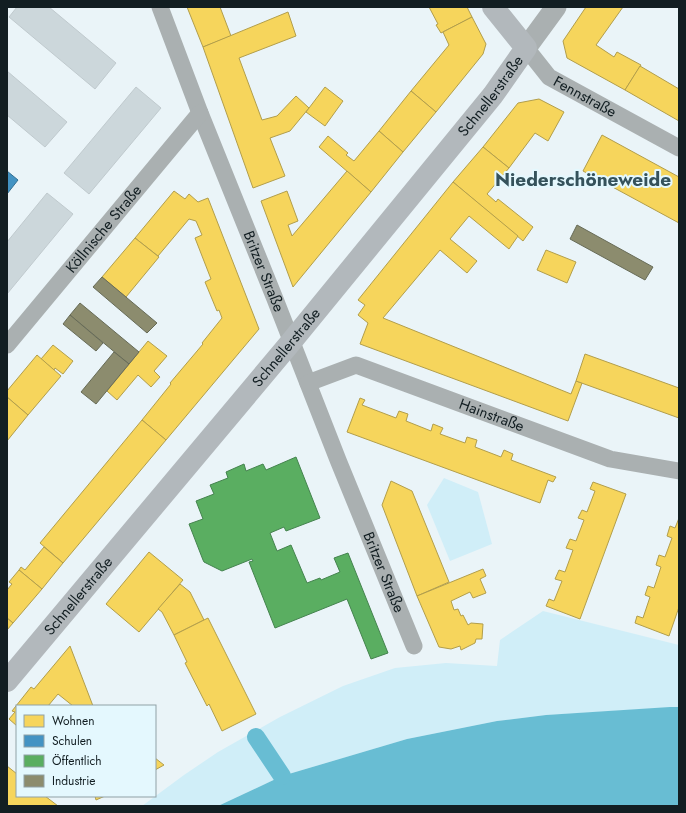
<svg xmlns="http://www.w3.org/2000/svg" width="686" height="813" font-family="Jost,sans-serif">
<style>
.green{fill:#d0eef8}
.water{fill:#68bdd3}
.homes{fill:#f6d55c;stroke:#b29e4b}
.schools{fill:#4393c3;stroke:#347093}
.public{fill:#5aae61;stroke:#44834e}
.industry{fill:#8c8c6e;stroke:#676b57}
.lines{fill:none;stroke-linecap:round;stroke-linejoin:round}
.canal{stroke:#68bdd3;stroke-width:18}
.building{fill:#ccd7db;stroke:#c0cace}
.minor{stroke:#aab0b1;stroke-width:17}
.tertiary{stroke:#aab0b1;stroke-width:21}
.secondary{stroke:#b2b8bc;stroke-width:22}
.labels{text-anchor:middle;stroke-width:4;stroke-linejoin:round;paint-order:stroke}
.street-label{font-size:15px;fill:#121e22;stroke:#e4f8fe}
.district-label{font-size:19px;font-weight:bold;fill:#35525b;stroke:#e4f8fe}
</style>
<rect width="100%" height="100%" fill="#eaf4f8"/>
<g class="green">
<polygon points="444,478 478,492 492,544 450,561 427,505"/>
<polygon points="543,611 679,645 679,707 546,715 497,721 407,739 282,776 218,806 142,806 184,775 218,752 280,717 343,686 395,668 446,663 497,666 500,640"/>
</g>
<polygon class="water" points="670,707 679,707 679,806 218,806 282,776 407,739 497,721 546,715"/>
<g class="homes">
<polygon points="187,7 220,7 231,36 203,47"/>
<polygon points="429,7 467,7 472,17 441,33 436,25 438,24"/>
<polygon points="586,7 623,7 596,45 614,57 617,52 641,65 625,90 567,58 563,41"/>
<polygon points="288,12 296,36 239,58 262,120 277,116 296,96 309,108 290,131 270,138 285,176 253,188 203,47"/>
<polygon points="472,17 486,44 483,54 436,112 411,91 449,45 443,32"/>
<polygon points="640,66 679,89 679,121 625,90"/>
<polygon points="325,87 343,101 325,126 306,112"/>
<polygon points="411,91 436,112 403,152 379,131"/>
<polygon points="539,99 564,112 548,141 535,133 509,168 483,147 518,103"/>
<polygon points="379,131 403,152 371,192 319,147 328,136 348,153 346,155 354,161"/>
<polygon points="602,135 679,177 679,223 583,171"/>
<polygon points="483,147 509,168 487,194 496,202 498,199 533,227 523,241 453,182"/>
<polygon points="347,171 371,192 293,287 261,201 287,191 298,221 288,225 292,236"/>
<polygon points="453,182 518,236 509,249 469,216 450,239 477,261 467,273 440,250 383,318 571,394 576,381 582,383 568,421 360,344 368,323 358,315 365,305 358,300"/>
<polygon points="174,191 185,199 189,194 198,202 208,198 259,329 166,440 142,420 171,384 170,383 203,344 202,343 222,318 219,310 217,311 205,282 211,279 195,238 202,235 196,221 189,219 158,256 135,238"/>
<polygon points="135,238 159,257 126,297 102,277"/>
<polygon points="546,250 576,262 567,283 537,270"/>
<polygon points="148,341 167,356 154,371 160,377 151,387 138,375 117,400 107,391"/>
<polygon points="53,345 73,361 63,374 55,368 54,370 41,359"/>
<polygon points="585,354 679,388 679,418 576,381"/>
<polygon points="37,355 61,376 28,415 7,397 7,391"/>
<polygon points="7,397 28,415 7,441"/>
<polygon points="360,398 365,400 362,405 396,418 399,411 408,414 406,421 431,431 433,424 443,428 440,434 465,443 467,437 477,440 475,447 501,457 504,450 513,454 511,460 556,477 553,482 548,480 540,503 347,432"/>
<polygon points="142,420 166,440 63,563 40,543"/>
<polygon points="391,481 412,491 449,582 417,596 382,505"/>
<polygon points="593,482 626,494 580,619 546,606 549,599 554,601 562,581 555,579 559,570 565,572 573,550 566,548 570,539 576,541 584,520 578,518 582,510 587,512 595,491 590,489"/>
<polygon points="679,518 679,607 669,636 635,623 637,616 643,618 650,597 645,595 648,586 654,588 661,567 656,565 659,555 665,557 672,538 667,536 670,526 675,528"/>
<polygon points="44,547 63,563 42,589 19,570 21,567 25,570"/>
<polygon points="149,552 183,580 139,632 106,604"/>
<polygon points="483,569 486,576 480,579 486,593 473,598 470,592 451,601 454,610 458,609 461,616 463,615 468,625 471,623 483,624 482,639 476,639 475,643 461,650 460,646 451,649 439,647 417,596"/>
<polygon points="19,570 42,589 13,623 7,618 7,590 12,584 9,582"/>
<polygon points="180,584 190,592 204,620 174,635 162,612 158,609"/>
<polygon points="7,618 13,623 7,630"/>
<polygon points="208,618 256,714 222,731 209,704 207,706 185,663 187,662 174,635"/>
<polygon points="70,646 93,706 73,706 58,694 48,706 17,706 17,726 9,719 15,712 12,711 31,687 34,689"/>
<polygon points="155,758 164,765 155,770"/>
<polygon points="7,766 17,774 17,796 45,796 58,806 7,806"/>
<polygon points="95,796 105,796 96,800"/>
</g>
<polygon class="schools" points="7,171 18,180 7,194"/>
<polygon class="public" points="296,457 320,518 286,531 284,527 270,533 277,551 291,545 307,583 320,578 321,580 340,572 334,558 348,553 388,653 371,659 347,599 275,628 249,562 253,561 252,559 222,571 204,562 203,560 189,524 203,519 196,501 214,494 210,485 228,478 226,472 244,464 246,471 263,464 266,470"/>
<g class="industry">
<polygon points="577,225 653,267 645,280 570,239"/>
<polygon points="102,277 157,323 147,333 93,287"/>
<polygon points="80,303 139,352 129,364 70,315"/>
<polygon points="70,315 103,343 96,351 63,324"/>
<polygon points="114,352 129,364 96,404 81,392"/>
</g>
<g class="lines">
<polyline class="canal" points="256,737 282,776"/>
</g>
<g class="building">
<polygon points="17,7 49,7 116,63 95,89 9,17"/>
<polygon points="7,71 67,122 45,147 7,115"/>
<polygon points="136,87 161,108 89,194 64,173"/>
<polygon points="47,193 73,214 7,294 7,242"/>
</g>
<g class="lines">
<g class="minor">
<path id="s1" d="M 160,7 L 200,113 L 275,299 L 338,460 L 414,646"/>
<path id="s2" d="M 526,48 L 549,77 L 679,148"/>
<path id="s3" d="M 7,345 L 200,113"/>
<path id="s4" d="M 308,383 L 356,365 L 610,459 L 679,471"/>
</g>
<polyline class="tertiary" points="526,48 556,7"/>
<path class="secondary" id="s5" d="M 7,681 L 291,342 L 493,95 L 526,48 L 493,7"/>
</g>
<g class="labels">
<g class="street-label">
<text dy="5" stroke="none"><textPath href="#s5" startOffset="759">Schnellerstraße</textPath></text>
<text dy="5" stroke="none"><textPath href="#s2" startOffset="78">Fennstraße</textPath></text>
<text dy="5" stroke="none"><textPath href="#s3" startOffset="151">Köllnische Straße</textPath></text>
<text dy="5" stroke="none"><textPath href="#s1" startOffset="284">Britzer Straße</textPath></text>
<text dy="5" stroke="none"><textPath href="#s5" startOffset="435">Schnellerstraße</textPath></text>
<text dy="5" stroke="none"><textPath href="#s4" startOffset="196">Hainstraße</textPath></text>
<text dy="5" stroke="none"><textPath href="#s1" startOffset="608">Britzer Straße</textPath></text>
<text dy="5" stroke="none"><textPath href="#s5" startOffset="111">Schnellerstraße</textPath></text>
</g>
<g class="district-label">
<text x="583" y="186">Niederschöneweide</text>
</g>
</g>
<rect width="686" height="813" fill="none" stroke="#121e22" stroke-width="16"/>
<rect x="16" y="705" width="140" height="92" fill="#e4f8fe" stroke="#90a1a6"/>
<rect x="24" y="715" width="20" height="12" fill="#f6d55c" stroke="#90a1a6"/>
<text x="52" y="725" font-size="12" fill="#121e22">Wohnen</text>
<rect x="24" y="735" width="20" height="12" fill="#4393c3" stroke="#90a1a6"/>
<text x="52" y="745" font-size="12" fill="#121e22">Schulen</text>
<rect x="24" y="755" width="20" height="12" fill="#5aae61" stroke="#90a1a6"/>
<text x="52" y="765" font-size="12" fill="#121e22">Öffentlich</text>
<rect x="24" y="775" width="20" height="12" fill="#8c8c6e" stroke="#90a1a6"/>
<text x="52" y="785" font-size="12" fill="#121e22">Industrie</text>
</svg>
